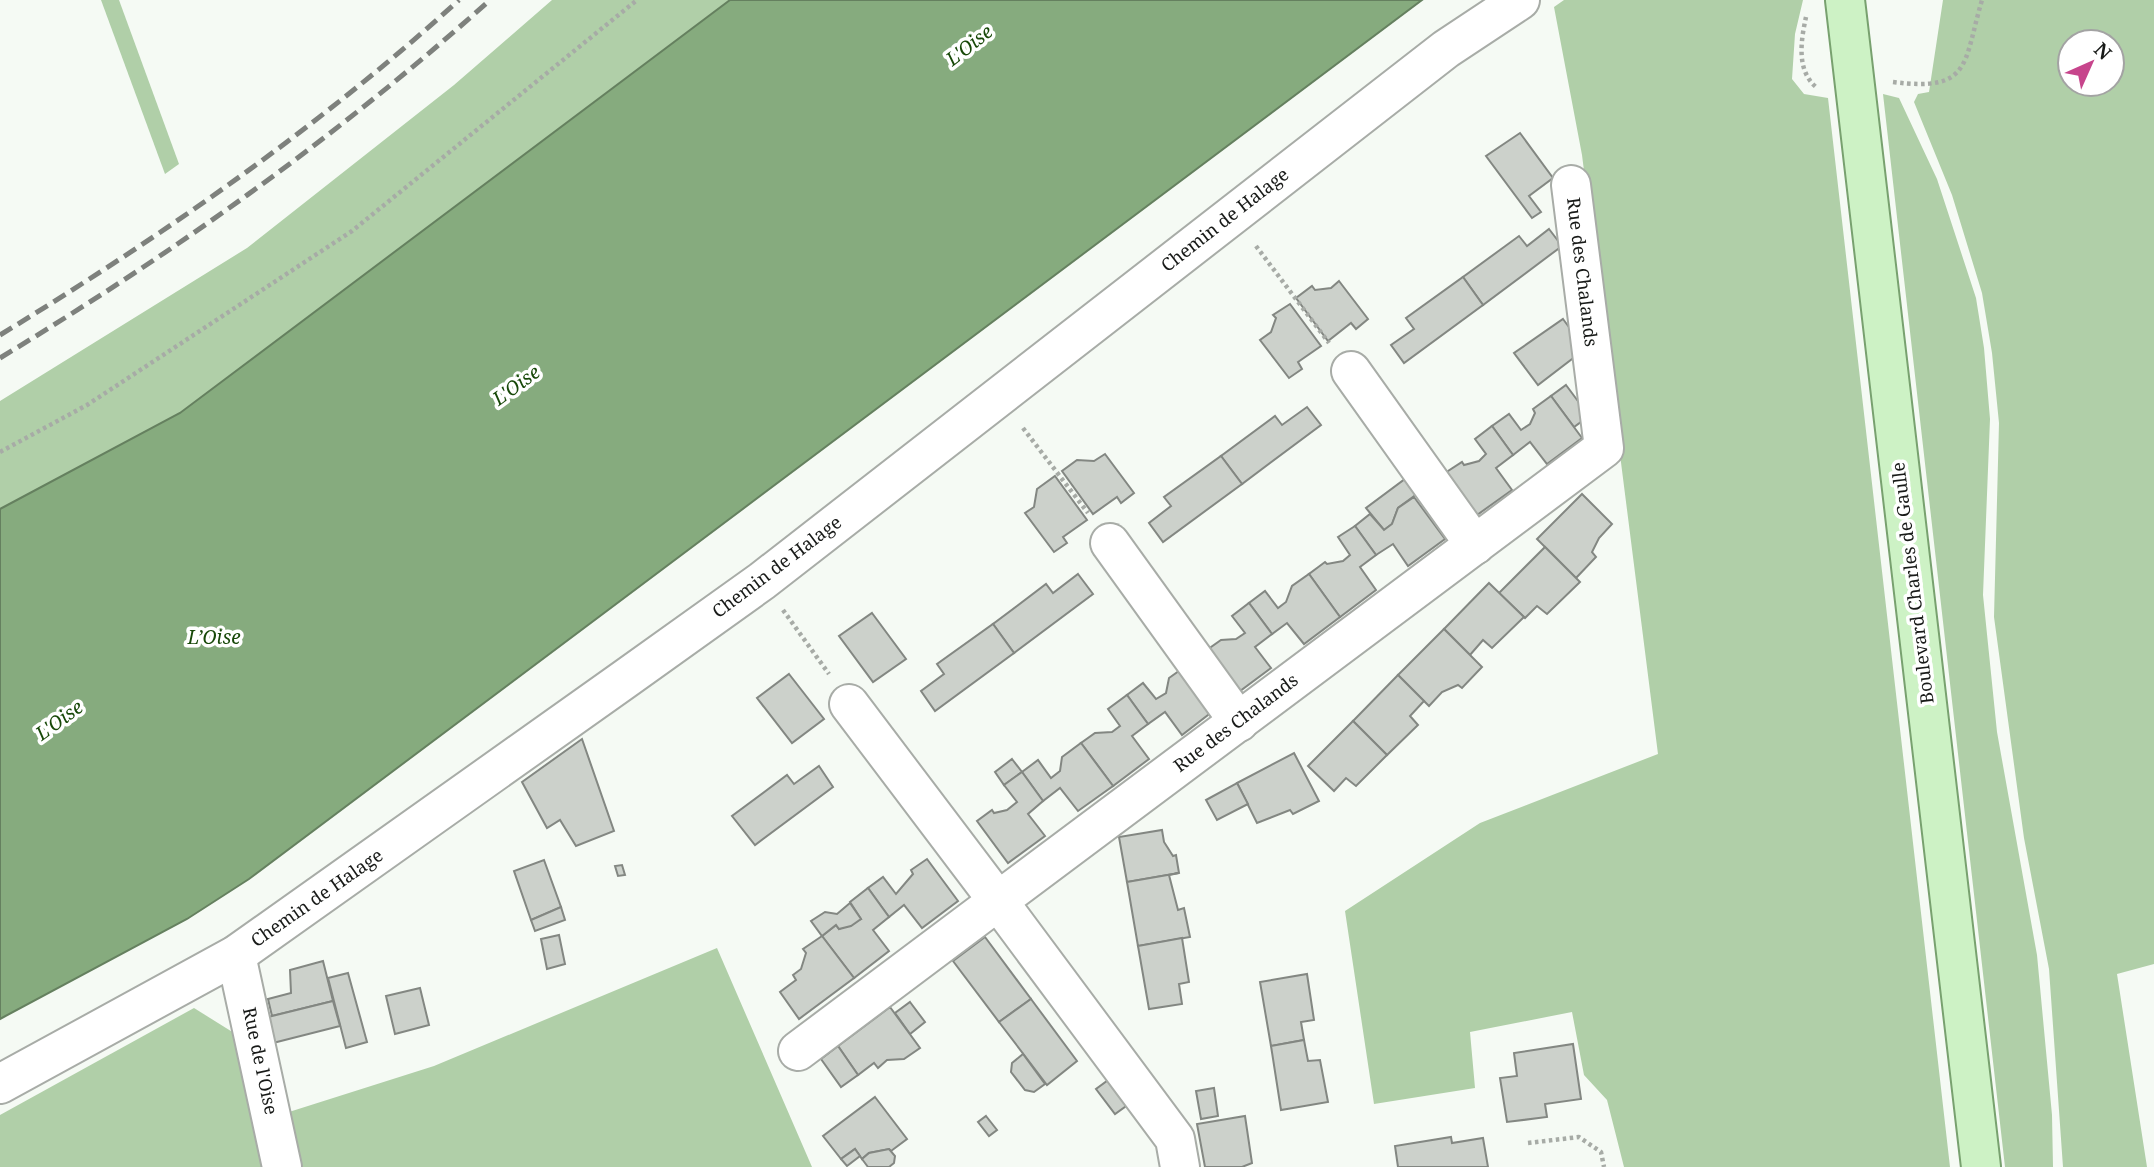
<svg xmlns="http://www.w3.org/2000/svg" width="2154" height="1167" font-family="'Noto Serif',serif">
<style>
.green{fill:#b0cfa8;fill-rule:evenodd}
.water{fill:#86ab7e;stroke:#65805f;stroke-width:2}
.building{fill:#ccd1cb;stroke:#838782;stroke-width:2}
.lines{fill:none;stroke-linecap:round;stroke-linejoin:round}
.minor-casing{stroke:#a8aca7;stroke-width:42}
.major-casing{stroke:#78a16f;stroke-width:42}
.path{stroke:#a7aba6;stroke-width:4.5;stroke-dasharray:3.5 3.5;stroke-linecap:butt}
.minor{stroke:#fff;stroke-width:38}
.major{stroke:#cdf2c5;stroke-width:38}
.rail{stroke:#7e817d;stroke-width:5;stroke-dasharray:14 7;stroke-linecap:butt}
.labels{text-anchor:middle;stroke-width:7;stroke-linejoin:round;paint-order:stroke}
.street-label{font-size:18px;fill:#181a18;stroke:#fff}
.water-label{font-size:19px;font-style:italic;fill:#174808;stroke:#fff}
</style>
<rect width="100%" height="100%" fill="#f5faf4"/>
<g class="green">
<polygon points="101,0 119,0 179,164 165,174"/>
<polygon points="552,0 730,0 180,413 0,509 0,401 247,248 454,85"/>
<polygon points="1564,0 1803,0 1795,34 1792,79 1804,94 1828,98 1950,1167 1624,1167 1607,1100 1584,1075 1572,1012 1470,1032 1475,1088 1374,1104 1345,911 1480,823 1658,754 1582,155 1554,7"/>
<path d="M 1943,0 L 2154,0 L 2154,964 L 2117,974 L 2147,1167 L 2063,1167 L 2049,969 L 2024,838 L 1994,617 L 1999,423 L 1992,353 L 1982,293 L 1952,195 L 1914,102 L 1918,94 L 1929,92 ZM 2070,42 L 2112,42 L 2112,84 L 2070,84 Z"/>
<polygon points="1883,94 1899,98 1937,179 1976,298 1984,348 1990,419 1983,595 1997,732 2037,955 2052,1115 2053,1167 2005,1167"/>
<polygon points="717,948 812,1167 301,1167 289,1112 434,1066"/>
<polygon points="194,1008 234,1033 264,1167 0,1167 0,1115"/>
</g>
<polygon class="water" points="730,0 1422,0 249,879 187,919 0,1019 0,509 180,413"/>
<g class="building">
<polygon points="1520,133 1553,178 1529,196 1541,212 1532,218 1486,156"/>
<polygon points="1549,229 1562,246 1483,305 1463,277 1519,236 1527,246"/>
<polygon points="1463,277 1483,305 1404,363 1391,345 1414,329 1406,318"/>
<polygon points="1339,281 1368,319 1356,329 1351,323 1328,341 1296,298 1312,286 1315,290 1331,288"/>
<polygon points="1290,304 1321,346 1298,362 1302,369 1289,378 1260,340 1271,332 1276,318 1273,315"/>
<polygon points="1563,319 1585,349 1538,385 1514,353"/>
<polygon points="1566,385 1589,416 1574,427 1551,396"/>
<polygon points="1551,396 1582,438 1547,464 1530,442 1513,455 1492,426 1509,414 1521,430 1530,424 1535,413 1533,409"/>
<polygon points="1307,407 1321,425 1242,484 1221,456 1275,416 1282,425"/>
<polygon points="1492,426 1513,455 1496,468 1512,490 1477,515 1445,473 1462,462 1464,465 1479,461 1486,454 1475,439"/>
<polygon points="1105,454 1134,493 1121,503 1117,497 1093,514 1062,471 1077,460 1094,461"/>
<polygon points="1221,456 1242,484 1163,542 1149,523 1171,506 1164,497"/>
<polygon points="1055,476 1087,520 1063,537 1067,543 1054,552 1025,513 1034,507 1037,489"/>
<polygon points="1409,476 1421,491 1398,508 1392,524 1384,530 1366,508"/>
<polygon points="1582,494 1612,524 1599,538 1592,552 1596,557 1576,578 1537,539"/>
<polygon points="1414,497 1445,539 1408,566 1393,544 1376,555 1355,526 1370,514 1384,530 1392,524 1398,508"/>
<polygon points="1355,526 1376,555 1360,567 1376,590 1340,617 1309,574 1325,562 1327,564 1343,561 1350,555 1338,537"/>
<polygon points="1545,547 1580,582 1547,614 1537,606 1525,618 1499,593"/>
<polygon points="1078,574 1093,594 1014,653 993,624 1046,584 1053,593"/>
<polygon points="1309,574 1340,617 1304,644 1287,623 1272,634 1249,603 1265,591 1278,608 1286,602 1292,586"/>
<polygon points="1489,583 1524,617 1492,648 1483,640 1470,655 1444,629"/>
<polygon points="1249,603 1272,634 1255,647 1271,668 1236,694 1204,652 1221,640 1236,639 1245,633 1232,616"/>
<polygon points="872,613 906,659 873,682 839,636"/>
<polygon points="993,624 1014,653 935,711 921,691 944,674 937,664"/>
<polygon points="1444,629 1482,667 1462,688 1458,685 1442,692 1429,706 1398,675"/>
<polygon points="1186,666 1217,708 1182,735 1165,712 1148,724 1127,695 1143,683 1156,699 1166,693 1169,678"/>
<polygon points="789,674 824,719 792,743 757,698"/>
<polygon points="1398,675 1424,701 1410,716 1418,725 1387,755 1353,721"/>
<polygon points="1127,695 1148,724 1132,736 1149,759 1113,786 1081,743 1095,733 1112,732 1120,726 1108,709"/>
<polygon points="1353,721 1387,755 1356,786 1346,778 1334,791 1308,766"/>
<polygon points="582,739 614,831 576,846 560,820 547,828 522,782"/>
<polygon points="1081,743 1113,786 1078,811 1060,788 1043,801 1022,772 1038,760 1051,778 1060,771 1062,757"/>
<polygon points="1294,753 1319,801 1293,814 1290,810 1257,823 1237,783"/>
<polygon points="1012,759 1022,772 1004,785 995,772"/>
<polygon points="819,766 833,787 755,845 732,816 787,775 794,784"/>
<polygon points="1022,772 1043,801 1028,814 1045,836 1008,863 977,821 992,810 994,813 1007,810 1017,802 1004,785"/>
<polygon points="1237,783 1248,804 1217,820 1206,800"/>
<polygon points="1162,830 1164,842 1173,856 1176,855 1179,873 1127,882 1119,837"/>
<polygon points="927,859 958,901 922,928 904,905 889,917 868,888 883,877 896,894 913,874 911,870"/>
<polygon points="544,860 561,907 531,920 514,871"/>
<polygon points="622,865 625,875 618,876 615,866"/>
<polygon points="1179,873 1169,875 1178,910 1184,908 1190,937 1138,946 1127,882"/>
<polygon points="868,888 889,917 873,930 889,951 854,978 822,936 836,925 839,929 861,919 850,902"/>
<polygon points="850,903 861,919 851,926 839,929 836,925 822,936 811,921 825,912 837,914"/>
<polygon points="561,907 565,920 535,931 531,920"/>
<polygon points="559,935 565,964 547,969 541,939"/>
<polygon points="822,936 854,978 799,1019 780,992 796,980 793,975 801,969 806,953 803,949"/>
<polygon points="985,937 1031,999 999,1022 953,961"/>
<polygon points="1182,938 1189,982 1179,984 1182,1004 1149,1009 1138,946"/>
<polygon points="323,961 333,1001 272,1016 268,999 291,993 290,970"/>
<polygon points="348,973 367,1042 346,1048 328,978"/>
<polygon points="1307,974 1314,1020 1301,1022 1304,1040 1271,1046 1260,982"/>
<polygon points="420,988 429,1025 395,1034 386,996"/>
<polygon points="1031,999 1077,1061 1047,1085 999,1022"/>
<polygon points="333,1001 340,1026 273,1043 268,1017"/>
<polygon points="910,1002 925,1022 910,1034 895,1013"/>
<polygon points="890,1007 920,1048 904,1059 887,1060 878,1068 874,1063 858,1075 838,1046"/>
<polygon points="1304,1040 1308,1061 1320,1060 1328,1102 1281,1110 1271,1046"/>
<polygon points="1573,1044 1581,1099 1545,1104 1547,1117 1507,1122 1500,1078 1517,1076 1514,1053"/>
<polygon points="838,1046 858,1075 841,1087 821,1059"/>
<polygon points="1023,1054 1045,1084 1034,1092 1025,1090 1011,1072 1012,1063"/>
<polygon points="1111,1078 1129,1104 1115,1114 1096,1089"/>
<polygon points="1214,1088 1218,1116 1201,1119 1196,1091"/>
<polygon points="875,1097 907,1139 891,1151 889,1149 869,1153 862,1159 855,1149 841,1159 823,1136"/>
<polygon points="986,1116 997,1130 989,1136 978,1122"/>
<polygon points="1245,1116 1252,1163 1242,1167 1205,1167 1197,1124"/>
<polygon points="1451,1137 1452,1143 1483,1138 1488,1167 1398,1167 1395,1146"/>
<polygon points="855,1149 860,1156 847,1166 841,1159"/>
<polygon points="889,1149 895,1156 894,1163 889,1167 868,1167 862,1159 869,1153"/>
</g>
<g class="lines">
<g class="minor-casing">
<g id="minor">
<polyline points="1351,371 1475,545"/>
<polyline points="1110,543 1239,722"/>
<polyline points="236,955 282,1167"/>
<polyline points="798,1051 998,901 849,704"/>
<polyline points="0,1084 236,955 625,679 762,581 1446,49 1520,0"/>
<polyline points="1180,1167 1175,1139 998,901 1604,448 1571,185"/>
</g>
</g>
<g class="major-casing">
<polyline id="major" points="1845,0 1981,1167"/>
</g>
<g class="path">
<path d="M 1806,17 C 1801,40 1796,70 1816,87"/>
<path d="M 1893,82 C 1972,92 1963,64 1982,0"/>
<polyline points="1256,246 1329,343"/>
<polyline points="1023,428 1088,513"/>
<polyline points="0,452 87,405 352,231 637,0"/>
<polyline points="783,610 829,674"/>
<polyline points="1528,1143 1579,1137 1601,1152 1604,1167"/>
</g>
<use href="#minor" class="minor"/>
<use href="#major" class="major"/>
<g class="rail">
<path d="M 0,335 C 162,236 318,128 459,0"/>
<path d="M 0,358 C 175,252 337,137 490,0"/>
</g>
</g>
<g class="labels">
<g class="street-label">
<text transform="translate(1225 220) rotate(-38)" y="6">Chemin de Halage</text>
<text transform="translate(1582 272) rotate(83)" y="6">Rue des Chalands</text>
<text transform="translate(777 567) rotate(-37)" y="6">Chemin de Halage</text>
<text transform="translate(1913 583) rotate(-97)" y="6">Boulevard Charles de Gaulle</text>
<text transform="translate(1236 723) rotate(-37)" y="6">Rue des Chalands</text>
<text transform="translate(317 898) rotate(-35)" y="6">Chemin de Halage</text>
<text transform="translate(260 1061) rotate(78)" y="6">Rue de l'Oise</text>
</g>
<g class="water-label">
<text transform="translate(969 45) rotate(-38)" y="7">L'Oise</text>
<text transform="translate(516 385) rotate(-36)" y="7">L'Oise</text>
<text x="214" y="644">L’Oise</text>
<text transform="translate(59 720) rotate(-36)" y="7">L'Oise</text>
</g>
</g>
<g transform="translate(2091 63) rotate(45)"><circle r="33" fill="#ffffff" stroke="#a3a3a3" stroke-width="2"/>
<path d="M0-5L12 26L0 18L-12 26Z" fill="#c7458c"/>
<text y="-10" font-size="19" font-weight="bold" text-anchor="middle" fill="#181a18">N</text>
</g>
</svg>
